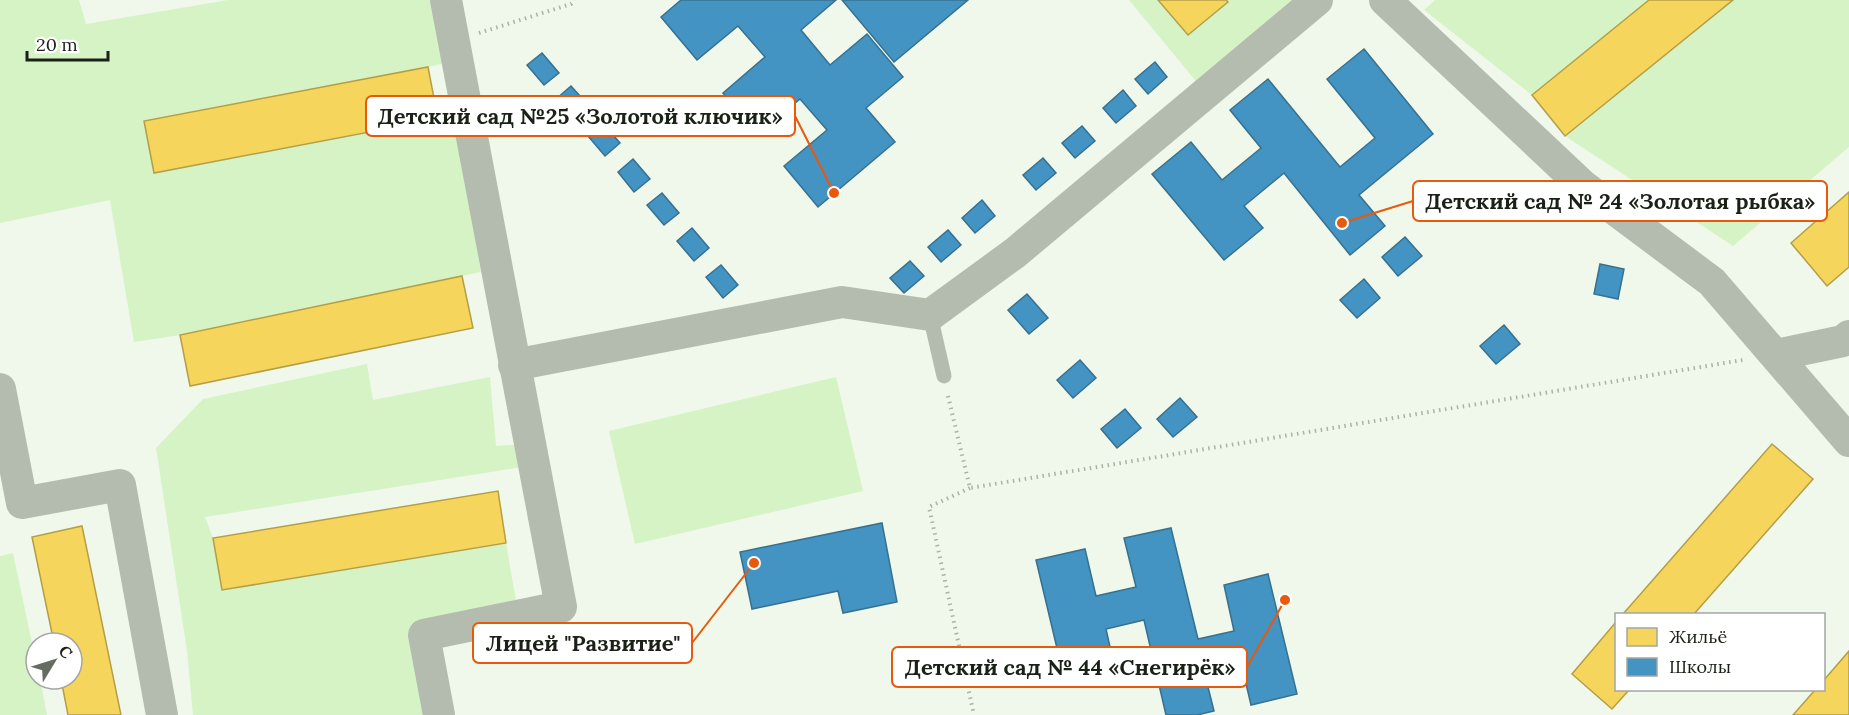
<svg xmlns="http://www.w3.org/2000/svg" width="1849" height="715" font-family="Lora,serif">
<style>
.green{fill:#d6f3c6}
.homes{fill:#f6d55c;stroke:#b49f47;stroke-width:1.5}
.schools{fill:#4393c3;stroke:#37718f;stroke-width:1.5}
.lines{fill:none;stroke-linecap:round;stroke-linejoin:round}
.path{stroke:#acb2a8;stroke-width:4;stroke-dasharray:1.5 4.5;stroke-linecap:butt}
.lane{stroke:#b4bcb0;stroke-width:15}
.street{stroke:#b4bcb0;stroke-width:32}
.leader{fill:none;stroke:#e8590c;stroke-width:2}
.callout-dot{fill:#e8590c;stroke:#fff;stroke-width:2}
.callout{fill:#fff;stroke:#e8590c;stroke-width:2}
.callout-label{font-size:22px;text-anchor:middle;font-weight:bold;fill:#1a2116}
</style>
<rect width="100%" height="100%" fill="#eff8eb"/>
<g class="green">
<polygon points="0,0 79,0 86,24 228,0 435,0 446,63 428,67 154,173 438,119 456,118 481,272 180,335 134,342 110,200 0,223"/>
<polygon points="1129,0 1158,0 1188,35 1227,2 1226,0 1303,0 1199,85"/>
<polygon points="1435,0 1649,0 1532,95 1424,10"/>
<polygon points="1733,0 1849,0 1849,147 1733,246 1565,136"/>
<polygon points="367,364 373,400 490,377 496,446 524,444 529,466 205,517 213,538 222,590 506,543 517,607 415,629 431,715 193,715 187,651 156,448 203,399"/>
<polygon points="836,377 863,491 635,544 609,431"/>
<polygon points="13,553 36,662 36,679 40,679 47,715 0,715 0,556"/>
</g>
<g class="homes">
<polygon points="1158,0 1226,0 1228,2 1188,35"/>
<polygon points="1649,0 1733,0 1565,136 1532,95"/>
<polygon points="428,67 438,119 154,173 144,121"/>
<polygon points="1849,192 1849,267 1827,286 1791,243"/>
<polygon points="462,276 473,328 190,386 180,335"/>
<polygon points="1772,444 1813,479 1694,614 1623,614"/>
<polygon points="498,491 506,543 222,590 213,538"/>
<polygon points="82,526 121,715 68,715 61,679 72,679 72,643 54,643 32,537"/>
<polygon points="1616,622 1616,690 1629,690 1612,709 1572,674"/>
<polygon points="1849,651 1849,715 1793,715 1815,690 1824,690 1824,680"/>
</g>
<g class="schools">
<polygon points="681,0 836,0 801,30 830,65 867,34 903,77 866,108 895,142 818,207 784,166 827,130 800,99 758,134 723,93 765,57 738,26 697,60 661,17"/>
<polygon points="842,0 968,0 894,62"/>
<polygon points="1364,49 1433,134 1359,195 1385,226 1350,255 1284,173 1244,206 1263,228 1224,260 1152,174 1191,142 1222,180 1261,148 1230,110 1268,79 1340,167 1375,138 1327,79"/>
<polygon points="542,53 559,73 544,85 527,65"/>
<polygon points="1155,62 1167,77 1148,94 1135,79"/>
<polygon points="571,86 588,105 572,118 556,99"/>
<polygon points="1123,90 1136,106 1116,123 1103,108"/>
<polygon points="603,123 620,143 605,156 588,136"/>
<polygon points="1082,126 1095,141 1075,158 1062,143"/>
<polygon points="1043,158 1056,173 1036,190 1023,175"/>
<polygon points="633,159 650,179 634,192 618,172"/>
<polygon points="662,193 679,213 664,225 647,205"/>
<polygon points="982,200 995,216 975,233 962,218"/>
<polygon points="692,228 709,248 694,261 677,241"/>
<polygon points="948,230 961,245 941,262 928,247"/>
<polygon points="1405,237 1422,256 1398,276 1382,257"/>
<polygon points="910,261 924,276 904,293 890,278"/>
<polygon points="1600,264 1624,269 1618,299 1594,294"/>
<polygon points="721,265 738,285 723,298 706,277"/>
<polygon points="1364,279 1380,298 1357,318 1340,300"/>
<polygon points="1027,294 1048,318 1029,334 1008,310"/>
<polygon points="1504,325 1520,344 1496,364 1480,346"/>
<polygon points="1080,360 1096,378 1073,398 1057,380"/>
<polygon points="1180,398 1197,417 1173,437 1157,419"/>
<polygon points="1125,409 1141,428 1117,448 1101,429"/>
<polygon points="882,523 897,602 843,613 838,591 752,609 740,552"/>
<polygon points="1171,528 1198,639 1234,631 1224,585 1268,574 1297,694 1251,705 1241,662 1204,671 1214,711 1197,715 1166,715 1144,620 1106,629 1116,674 1066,686 1036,560 1085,549 1096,596 1136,587 1124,538"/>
</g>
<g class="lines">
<g class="path">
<polyline points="479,33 571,4 575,0"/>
<polyline points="948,396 970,488 1743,360"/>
<polyline points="970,488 929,507 974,715"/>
</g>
<polyline class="lane" points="930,315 944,376"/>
<g class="street">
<polyline points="1385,0 1582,185 1712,282 1849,441"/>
<polyline points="1776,355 1843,341 1849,336"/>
<polyline points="514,365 842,302 930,315 1015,253 1317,0"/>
<polyline points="0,389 22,503 120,485 162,715"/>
<polyline points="439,715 424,635 561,607 446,0"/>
</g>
</g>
<path class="leader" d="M834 193L795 116M1342 223L1413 201M754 563L692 643M1285 600L1247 667"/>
<g class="callout-dot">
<circle cx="834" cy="193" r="6"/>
<circle cx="1342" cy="223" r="6"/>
<circle cx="754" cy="563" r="6"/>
<circle cx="1285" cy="600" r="6"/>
</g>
<g class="callout">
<rect x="366" y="96" width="429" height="40" rx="6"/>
<rect x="1413" y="181" width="414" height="40" rx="6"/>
<rect x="473" y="623" width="219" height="40" rx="6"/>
<rect x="892" y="647" width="355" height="40" rx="6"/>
</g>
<g class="callout-label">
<text x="580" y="124">Детский сад №25 «Золотой ключик»</text>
<text x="1620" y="209">Детский сад № 24 «Золотая рыбка»</text>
<text x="583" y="651">Лицей "Развитие"</text>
<text x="1070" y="675">Детский сад № 44 «Снегирёк»</text>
</g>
<rect x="1615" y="613" width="210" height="78" fill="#ffffff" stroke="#a3a6a2" stroke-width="1.5"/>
<rect x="1627" y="628" width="30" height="18" fill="#f6d55c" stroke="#a3a6a2" stroke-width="1.5"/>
<text x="1669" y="643" font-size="18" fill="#1a2116">Жильё</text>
<rect x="1627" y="658" width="30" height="18" fill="#4393c3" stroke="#a3a6a2" stroke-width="1.5"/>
<text x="1669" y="673" font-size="18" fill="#1a2116">Школы</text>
<g transform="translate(54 661) rotate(52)"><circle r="28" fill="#ffffff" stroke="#a3a6a2" stroke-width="1.5"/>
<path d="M0-4.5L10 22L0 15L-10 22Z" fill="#656c61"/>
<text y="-9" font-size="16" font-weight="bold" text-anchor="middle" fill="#1a2116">С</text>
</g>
<path d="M27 51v9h81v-9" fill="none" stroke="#1a2116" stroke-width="3"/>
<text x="36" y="51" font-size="18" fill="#1a2116" stroke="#ffffff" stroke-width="4.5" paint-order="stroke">20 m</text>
</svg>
